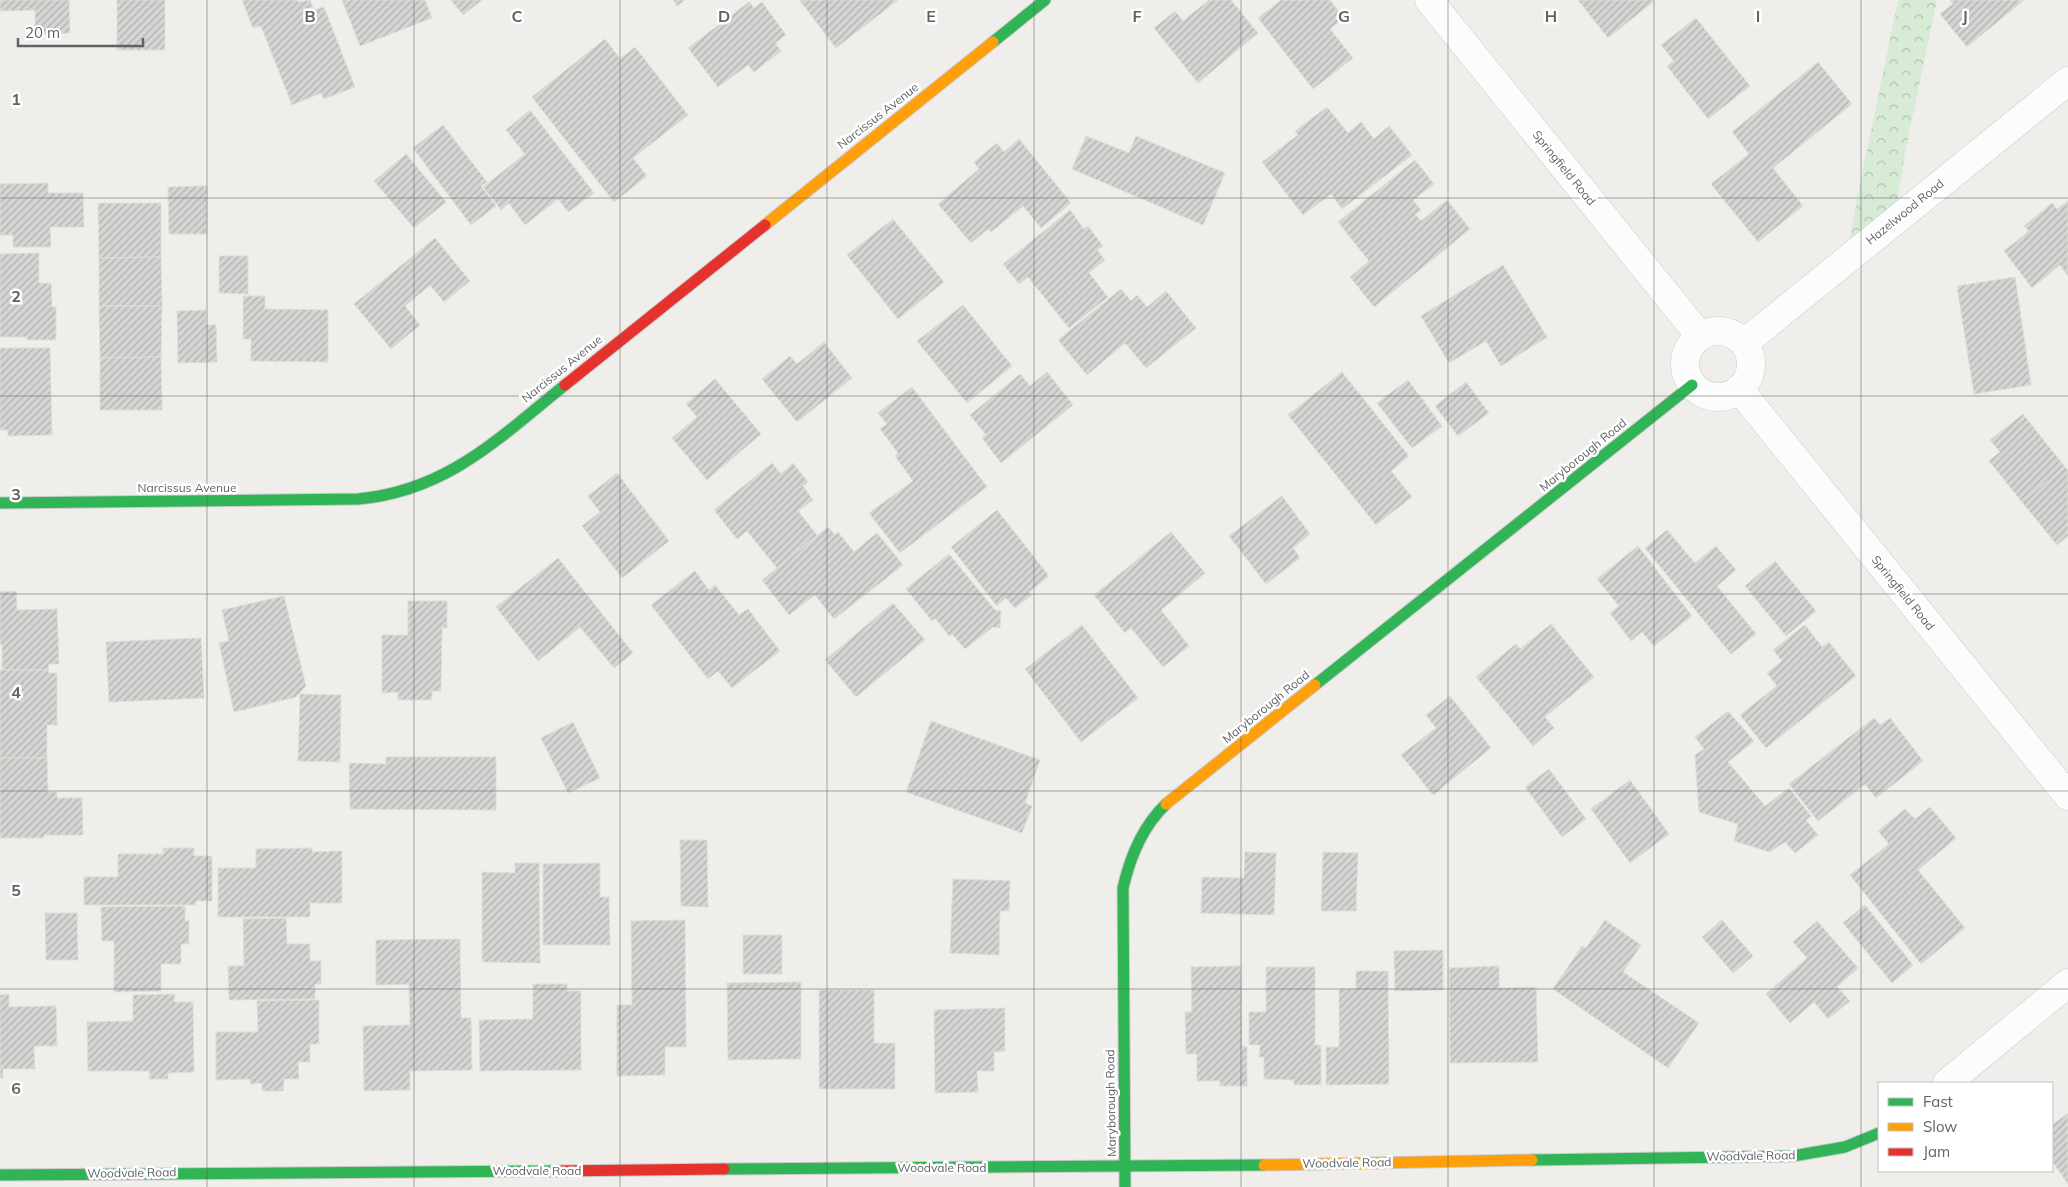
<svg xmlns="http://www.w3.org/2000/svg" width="2068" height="1187" font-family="Mulish,sans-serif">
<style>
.park{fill:url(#park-crowns)}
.building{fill:url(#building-hatch);stroke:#deddd9}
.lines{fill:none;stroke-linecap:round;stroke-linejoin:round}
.street-casing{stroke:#cbcccc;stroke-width:29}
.fast-casing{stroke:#cacacb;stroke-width:13}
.slow-casing{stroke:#cacacb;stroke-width:13}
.jam-casing{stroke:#cacacb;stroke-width:13}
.street{stroke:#fdfcfc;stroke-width:28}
.fast{stroke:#30b455;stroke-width:11}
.slow{stroke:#ff9f0a;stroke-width:11}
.jam{stroke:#e5322d;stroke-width:11}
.grid{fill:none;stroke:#5f6368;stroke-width:1;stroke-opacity:0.55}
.labels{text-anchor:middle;stroke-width:5;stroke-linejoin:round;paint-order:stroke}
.street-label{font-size:12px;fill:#5f6368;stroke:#fff}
.grid-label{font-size:16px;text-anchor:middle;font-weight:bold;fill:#5f6368;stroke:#fff;stroke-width:5;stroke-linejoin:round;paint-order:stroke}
</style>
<defs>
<pattern id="park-crowns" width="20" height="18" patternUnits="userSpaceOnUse" patternTransform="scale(1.25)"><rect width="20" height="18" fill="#d8ebd6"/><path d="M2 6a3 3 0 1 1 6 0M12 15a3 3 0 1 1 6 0" fill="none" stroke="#b2c2b1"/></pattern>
<pattern id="building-hatch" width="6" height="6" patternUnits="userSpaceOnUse" patternTransform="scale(1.25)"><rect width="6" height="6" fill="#d6d5d3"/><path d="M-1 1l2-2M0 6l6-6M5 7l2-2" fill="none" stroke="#b1b0af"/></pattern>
</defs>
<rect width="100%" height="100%" fill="#efeeea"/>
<polygon class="park" points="1898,0 1937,0 1905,153 1894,221 1846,259 1859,189"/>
<g class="building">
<polygon points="0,0 69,0 70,33 35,35 35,10 0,11"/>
<rect x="117" y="0" width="48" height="50"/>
<polygon points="242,0 297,0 298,2 310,0 314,10 324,7 355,87 324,99 321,93 292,105 261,26 253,28"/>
<polygon points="342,0 425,0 432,18 360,46"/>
<polygon points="451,0 482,0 463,15"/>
<polygon points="673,0 685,0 677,6"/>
<polygon points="802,0 898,0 836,48 800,1"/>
<polygon points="1209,0 1231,0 1258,33 1198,83 1154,28 1175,11 1183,21"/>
<polygon points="1281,0 1330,0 1344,18 1330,29 1353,58 1313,89 1258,18"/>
<polygon points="1578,0 1653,0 1654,1 1608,38"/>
<polygon points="1950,0 2024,0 1967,47 1940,14 1953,4"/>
<polygon points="749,2 754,8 762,2 786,35 775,43 781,51 754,72 748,65 718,87 688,48"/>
<polygon points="1696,18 1750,86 1708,119 1667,66 1674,61 1661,45"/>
<polygon points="605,39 620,59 635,47 688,115 633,158 647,176 614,202 532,97"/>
<polygon points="1818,62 1852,104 1773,168 1803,206 1758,242 1711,184 1749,154 1732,132"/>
<polygon points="1327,107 1348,133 1361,122 1374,139 1389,126 1412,155 1342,209 1331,194 1303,215 1262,162 1298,135 1295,131"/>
<polygon points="530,110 594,193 568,212 558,199 525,225 509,203 501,210 483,187 525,154 506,130"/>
<polygon points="443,125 487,182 481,186 496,206 471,225 413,148"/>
<polygon points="1086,136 1129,153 1136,136 1225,173 1203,225 1072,169"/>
<polygon points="1019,139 1071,203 1041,228 1023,206 991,232 988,229 971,243 938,204 979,169 974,162 997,143 1004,152"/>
<polygon points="406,154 446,202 414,228 374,181"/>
<polygon points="1415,160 1434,184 1413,200 1421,210 1415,214 1421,221 1447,200 1470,229 1374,307 1350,277 1369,261 1338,222"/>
<polygon points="48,183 48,193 83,193 84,227 50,227 51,247 13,247 13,235 0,235 0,184"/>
<polygon points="207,186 207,234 169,234 168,187"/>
<polygon points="2068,201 2068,276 2060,265 2032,288 2004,251 2029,231 2024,226 2052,203 2057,209"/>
<polygon points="98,203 161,203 161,257 99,258"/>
<polygon points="1070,210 1084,229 1088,226 1103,246 1097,250 1105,260 1089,273 1108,297 1069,328 1028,277 1019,284 1003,264"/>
<polygon points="893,219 944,282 898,319 847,255"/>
<polygon points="435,238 470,281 444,302 430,285 405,306 420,325 391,349 354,304"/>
<polygon points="39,253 39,283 51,283 52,307 56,307 56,340 27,340 27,337 0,337 0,254"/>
<polygon points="219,256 248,256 248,294 219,293"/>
<polygon points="161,257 162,306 99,306 99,258"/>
<polygon points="1503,265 1547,337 1501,366 1486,341 1449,363 1421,316"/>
<polygon points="2015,277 2031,385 1974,394 1957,286"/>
<polygon points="1121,289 1131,301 1137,295 1147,307 1166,291 1196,328 1146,368 1125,343 1087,375 1058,340"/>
<polygon points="243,296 265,296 265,309 328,310 328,362 251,361 251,339 243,339"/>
<polygon points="963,305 1012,366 967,403 917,341"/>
<polygon points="99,306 162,306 161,357 100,358"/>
<polygon points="206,310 206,325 216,325 217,362 178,363 177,311"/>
<polygon points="824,342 852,378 797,422 762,379 790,356 797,364"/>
<polygon points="0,348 50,348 52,435 8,436 8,430 0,430"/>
<polygon points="161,357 162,410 100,410 100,358"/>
<polygon points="1047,372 1073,405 1001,463 982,438 986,435 970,415 1020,374 1030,386"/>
<polygon points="1342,372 1409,456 1391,471 1412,497 1376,525 1288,415"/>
<polygon points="715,379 761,434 707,480 672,438 697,417 686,404"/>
<polygon points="1408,380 1442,426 1412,448 1377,403"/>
<polygon points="1466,382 1489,413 1458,436 1435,406"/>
<polygon points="912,387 987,487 900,553 869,513 913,481 895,456 898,453 880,429 887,424 878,413"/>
<polygon points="2023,414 2065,467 2022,502 1989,461 2000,452 1990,440"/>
<polygon points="772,463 781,474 793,463 808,482 803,486 813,500 798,511 817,535 777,568 747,531 737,539 714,510"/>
<polygon points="2065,467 2068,470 2068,536 2057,545 2022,502"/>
<polygon points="617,473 669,541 622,578 582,526 600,512 588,496"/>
<polygon points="1282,496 1310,534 1293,548 1300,558 1266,584 1229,536"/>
<polygon points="997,510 1049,576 1029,592 1032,595 1015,608 1006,598 997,606 951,547"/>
<polygon points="828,527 835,535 838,532 854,552 877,533 903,565 834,619 815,595 789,615 762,580"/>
<polygon points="1667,530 1695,563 1716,546 1736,570 1717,586 1756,634 1731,654 1645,548"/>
<polygon points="1171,532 1205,573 1161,610 1189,646 1163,667 1131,628 1125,633 1094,595"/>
<polygon points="1638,546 1692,616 1654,646 1642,632 1631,641 1610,613 1619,606 1597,579"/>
<polygon points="949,554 995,610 1001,611 1000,628 993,627 965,649 952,634 949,636 935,618 932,621 906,589"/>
<polygon points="558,558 633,653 614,668 580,627 538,661 496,607"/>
<polygon points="1775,561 1816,611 1786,636 1745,586"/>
<polygon points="695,571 709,590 715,585 739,615 748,609 780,651 732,688 718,671 708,679 651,605"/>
<polygon points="16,591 17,610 57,609 59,664 49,664 48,670 2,670 2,644 0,644 0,592"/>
<polygon points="284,596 306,686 296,697 234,712 219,643 229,641 222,610"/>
<polygon points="408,601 447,601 447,628 442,627 441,691 432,691 432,700 398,700 398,692 382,693 382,635 408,635"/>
<polygon points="893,603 925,640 856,697 825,660"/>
<polygon points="1551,624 1594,677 1545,717 1554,728 1533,746 1476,677 1516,644 1520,649"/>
<polygon points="1082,625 1138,698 1081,742 1025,669"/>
<polygon points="1805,625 1822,647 1829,642 1856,676 1766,748 1740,715 1777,686 1767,673 1782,661 1773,650"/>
<polygon points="201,638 204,698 109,702 106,642"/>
<polygon points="0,670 48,670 49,673 57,673 57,725 47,725 47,758 0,758"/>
<polygon points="300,694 341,695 340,762 298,761"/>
<polygon points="1450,696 1491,748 1433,795 1401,755 1436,728 1426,715"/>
<polygon points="1728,711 1754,741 1728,762 1765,806 1789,788 1811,816 1806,820 1818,835 1795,853 1785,842 1770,852 1734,841 1738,824 1699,812 1695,755 1704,749 1695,737"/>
<polygon points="1874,718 1880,725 1890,718 1923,761 1876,798 1865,784 1818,821 1789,784"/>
<polygon points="931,721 1040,760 1025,803 1032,806 1022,833 906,792"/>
<polygon points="573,722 600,778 568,793 541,738"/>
<polygon points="386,757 496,757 496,810 350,809 349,763 386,764"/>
<polygon points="0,758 47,758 48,792 57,792 57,798 82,798 83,835 44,835 44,838 0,838"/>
<polygon points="1549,769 1586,819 1562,837 1525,787"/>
<polygon points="1630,780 1669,834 1630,863 1591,809"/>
<polygon points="1930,807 1956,838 1918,870 1965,928 1921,964 1850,875 1889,844 1878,831 1905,809 1915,819"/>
<polygon points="680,840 707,840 708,907 681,906"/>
<polygon points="163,848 194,848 194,856 212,856 212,901 196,901 196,905 84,905 84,877 118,877 118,854 164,854"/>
<polygon points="312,848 312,852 342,851 342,903 310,903 310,917 218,917 218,868 256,868 256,849"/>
<polygon points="1245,852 1276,853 1274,915 1201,913 1202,877 1244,878"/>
<polygon points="1323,852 1358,853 1356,911 1321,911"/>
<polygon points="515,863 539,863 540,963 482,962 482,872 515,873"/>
<polygon points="600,863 600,897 609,897 610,945 543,945 543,864"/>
<polygon points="953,879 1010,881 1009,911 1000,911 999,955 950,953"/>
<polygon points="1865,905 1913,965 1892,983 1843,923"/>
<polygon points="185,906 185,921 189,921 189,944 181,944 181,964 161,964 161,991 114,992 114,941 102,941 101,907"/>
<polygon points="45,913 77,913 78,960 46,960"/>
<polygon points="286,918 287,944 310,944 310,961 321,961 321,984 315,984 315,999 229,1000 228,966 244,966 243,919"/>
<polygon points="685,920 686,1047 665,1047 665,1075 617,1076 617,1005 632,1005 631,921"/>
<polygon points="1605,920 1641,945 1623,972 1699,1023 1668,1068 1553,989 1582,946 1586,948"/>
<polygon points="1722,920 1753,956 1733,973 1702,937"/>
<polygon points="1817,921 1858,968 1837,987 1850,1001 1828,1019 1814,1002 1790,1023 1766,994 1807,958 1793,942"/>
<rect x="743" y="935" width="39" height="39"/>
<polygon points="460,939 461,1018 471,1018 472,1070 410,1071 410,1090 364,1091 363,1026 410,1025 409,984 376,985 376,940"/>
<polygon points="1443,950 1443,990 1395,991 1394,951"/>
<polygon points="1241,966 1242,1046 1247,1047 1247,1086 1220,1086 1220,1081 1197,1081 1197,1054 1186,1054 1185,1012 1192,1012 1191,967"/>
<polygon points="1499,966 1499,988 1536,987 1538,1062 1450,1063 1449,968"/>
<polygon points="1266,967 1315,967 1315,1045 1321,1045 1321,1085 1294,1085 1294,1080 1264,1079 1264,1057 1259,1057 1260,1045 1249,1045 1249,1012 1266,1012"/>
<polygon points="1356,971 1388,971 1389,1084 1326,1085 1326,1047 1339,1047 1339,989 1356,989"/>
<polygon points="801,982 801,1059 728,1060 727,983"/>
<polygon points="533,984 567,984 567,991 581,991 581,1070 480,1071 479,1020 533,1019"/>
<polygon points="819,990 874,990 874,1043 895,1043 895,1089 819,1089"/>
<polygon points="9,994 9,1007 56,1006 57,1046 34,1046 35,1069 3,1069 3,1078 0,1078 0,995"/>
<polygon points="175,994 174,1002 193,1002 194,1072 168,1073 168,1079 149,1079 150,1071 88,1071 87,1022 133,1021 133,995"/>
<polygon points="319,1000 319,1044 310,1044 310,1062 298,1062 299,1079 284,1079 283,1091 262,1091 262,1083 250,1084 250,1079 216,1080 216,1032 258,1032 257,1001"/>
<polygon points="1005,1008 1005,1051 994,1052 994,1071 977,1071 978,1092 935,1093 934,1010"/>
<polygon points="2068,1113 2068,1184 2052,1161 2052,1125"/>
</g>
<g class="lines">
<g class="street-casing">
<g id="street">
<polyline points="1429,0 1700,336"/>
<circle cx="1718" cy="364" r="33"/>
<polyline points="1744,343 2068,81"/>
<polyline points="1739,389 2068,796"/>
<polyline points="1947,1083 2068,983"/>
</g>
</g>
<g class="fast-casing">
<g id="fast">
<polyline points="993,42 1045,0"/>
<path d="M 0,503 L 358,499 C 447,491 499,438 565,385"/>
<polyline points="1315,685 1692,385"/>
<polyline points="1532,1160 1793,1156 1845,1147 1879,1133"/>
<polyline points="724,1169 1264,1165"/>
<polyline points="0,1175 556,1171"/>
<path d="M 1125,1187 L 1123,888 C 1130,857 1142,827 1166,804"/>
</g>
</g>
<g class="slow-casing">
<g id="slow">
<polyline points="765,225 993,42"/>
<polyline points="1166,804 1315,685"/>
<polyline points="1264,1165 1532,1160"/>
</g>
</g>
<g class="jam-casing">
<g id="jam">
<polyline points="565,385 765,225"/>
<polyline points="556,1171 724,1169"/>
</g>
</g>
<use href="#street" class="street"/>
<use href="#fast" class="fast"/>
<use href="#slow" class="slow"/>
<use href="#jam" class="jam"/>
</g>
<path class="grid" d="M 207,0 L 207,1187M 414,0 L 414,1187M 620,0 L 620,1187M 827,0 L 827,1187M 1034,0 L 1034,1187M 1241,0 L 1241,1187M 1448,0 L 1448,1187M 1654,0 L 1654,1187M 1861,0 L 1861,1187M 0,198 L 2068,198M 0,396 L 2068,396M 0,594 L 2068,594M 0,791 L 2068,791M 0,989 L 2068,989"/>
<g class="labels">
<g class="street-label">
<text transform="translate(878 116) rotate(-38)" y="4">Narcissus Avenue</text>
<text transform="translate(1564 168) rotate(51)" y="4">Springfield Road</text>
<text transform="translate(1905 212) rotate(-39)" y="4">Hazelwood Road</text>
<text transform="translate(562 369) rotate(-39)" y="4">Narcissus Avenue</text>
<text transform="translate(1583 455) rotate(-39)" y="4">Maryborough Road</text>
<text x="187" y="492">Narcissus Avenue</text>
<text transform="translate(1903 593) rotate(51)" y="4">Springfield Road</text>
<text transform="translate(1266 707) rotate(-39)" y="4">Maryborough Road</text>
<text transform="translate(1111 1103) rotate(-91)" y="4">Maryborough Road</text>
<text transform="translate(1751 1156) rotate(-1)" y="4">Woodvale Road</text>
<text transform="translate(1347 1163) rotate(-1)" y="4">Woodvale Road</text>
<text x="942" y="1172">Woodvale Road</text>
<text x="537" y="1175">Woodvale Road</text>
<text transform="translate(132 1173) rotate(-1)" y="4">Woodvale Road</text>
</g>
</g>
<g class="grid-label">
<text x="310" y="22">B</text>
<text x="517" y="22">C</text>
<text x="724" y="22">D</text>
<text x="931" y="22">E</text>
<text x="1137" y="22">F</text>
<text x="1344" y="22">G</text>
<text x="1551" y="22">H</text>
<text x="1758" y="22">I</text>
<text x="1965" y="22">J</text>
<text x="16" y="105">1</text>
<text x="16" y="302">2</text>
<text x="16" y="500">3</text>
<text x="16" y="698">4</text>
<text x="16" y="896">5</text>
<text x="16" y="1094">6</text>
</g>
<rect x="1878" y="1082" width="175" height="90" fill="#ffffff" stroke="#bfc1c3"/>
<rect x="1888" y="1098" width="25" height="8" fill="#30b455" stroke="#bfc1c3"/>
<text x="1923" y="1107" font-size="15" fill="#5f6368">Fast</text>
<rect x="1888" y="1123" width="25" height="8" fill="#ff9f0a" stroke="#bfc1c3"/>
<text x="1923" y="1132" font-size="15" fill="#5f6368">Slow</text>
<rect x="1888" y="1148" width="25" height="8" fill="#e5322d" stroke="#bfc1c3"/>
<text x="1923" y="1157" font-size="15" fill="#5f6368">Jam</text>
<path d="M18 38v8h125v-8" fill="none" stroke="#5f6368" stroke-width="2.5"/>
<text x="25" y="38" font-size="15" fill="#5f6368" stroke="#ffffff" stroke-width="4" paint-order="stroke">20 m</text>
</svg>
